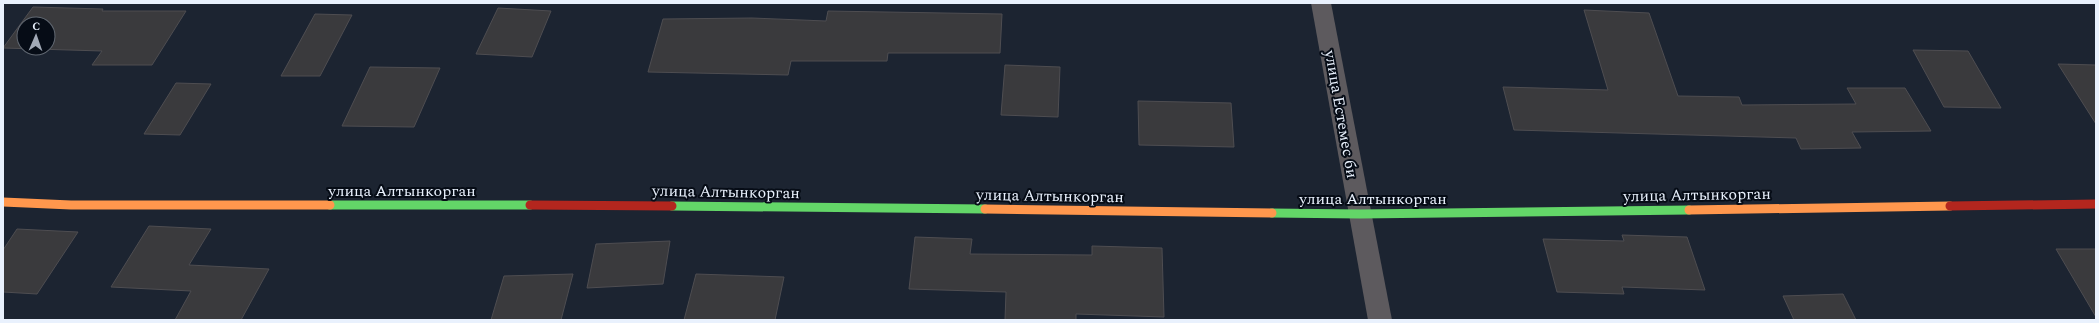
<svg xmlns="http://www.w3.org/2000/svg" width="2099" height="323" font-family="Spectral,serif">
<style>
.building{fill:#3a3a3d;stroke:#4e4d51;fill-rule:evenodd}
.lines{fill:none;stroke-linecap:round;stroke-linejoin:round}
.street{fill:#5d5a5e;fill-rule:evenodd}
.fast{stroke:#63d668;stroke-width:9}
.slow{stroke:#ff974d;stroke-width:9}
.jam{stroke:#b3261e;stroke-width:9}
.labels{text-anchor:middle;stroke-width:4;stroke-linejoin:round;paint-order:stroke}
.street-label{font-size:16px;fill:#e9f1fd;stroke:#060c16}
</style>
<rect width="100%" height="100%" fill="#1c2431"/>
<g class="building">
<path d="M 33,7 L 103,9 L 102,11 L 186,11 L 152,65 L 92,65 L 102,51 L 3,48 ZM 24,24 L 48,24 L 48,48 L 24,48 Z"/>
<polygon points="498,8 551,11 532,57 476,54"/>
<polygon points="1584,10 1649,13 1678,96 1739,97 1742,105 1856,104 1847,88 1905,88 1931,131 1852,132 1861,148 1801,149 1796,138 1514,130 1503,87 1608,90"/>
<polygon points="828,11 1002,14 1000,53 888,53 887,61 791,61 788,75 648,72 663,19 752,18 826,21"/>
<polygon points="315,14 352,15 320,76 281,76"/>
<polygon points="1913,50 1968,51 2001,108 1944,107"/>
<polygon points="2058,64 2096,65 2096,124"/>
<polygon points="1005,65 1060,67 1058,117 1001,115"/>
<polygon points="370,67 440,68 414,127 342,126"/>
<polygon points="176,83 211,84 180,135 144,134"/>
<polygon points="1138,101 1231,103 1234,147 1139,145"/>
<polygon points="149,226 211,229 189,265 269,269 241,320 175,320 191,291 111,287"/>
<polygon points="17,229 78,232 37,294 3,292 3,250"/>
<polygon points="1622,235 1687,237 1705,290 1622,287 1624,294 1557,292 1543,239 1624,241"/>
<polygon points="915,237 972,239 970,254 1092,255 1092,246 1162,248 1164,317 1076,314 1076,320 1005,320 1006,292 909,289"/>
<polygon points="670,241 663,284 587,288 596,244"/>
<polygon points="2056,249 2096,249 2096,317"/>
<polygon points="573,274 561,320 491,320 504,276"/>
<polygon points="696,274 784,277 775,320 684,320"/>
<polygon points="1843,294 1856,320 1794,320 1783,296"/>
</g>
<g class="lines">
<polygon class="street" points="1311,3 1331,3 1392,320 1368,320"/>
<g class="fast">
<polyline points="330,205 530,205"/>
<polyline points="672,206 985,209"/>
<polyline points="1272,213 1360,214 1689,210"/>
</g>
<g class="slow">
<polyline points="3,202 71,205 330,205"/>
<polyline points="985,209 1272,213"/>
<polyline points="1689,210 1950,206"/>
</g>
<g class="jam">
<polyline points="530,205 672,206"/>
<polyline points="1950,206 2096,204"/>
</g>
</g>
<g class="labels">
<g class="street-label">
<text transform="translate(1342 114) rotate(80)" y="6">улица Естемес би</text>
<text x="402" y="196">улица Алтынкорган</text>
<text transform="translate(726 191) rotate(1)" y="6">улица Алтынкорган</text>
<text transform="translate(1697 194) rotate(-1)" y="6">улица Алтынкорган</text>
<text transform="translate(1050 195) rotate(1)" y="6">улица Алтынкорган</text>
<text x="1373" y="204">улица Алтынкорган</text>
</g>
</g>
<rect width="2099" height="323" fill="none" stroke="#e9f1fd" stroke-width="8"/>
<g transform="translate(36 36) rotate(2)"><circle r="19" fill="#060c16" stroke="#616872"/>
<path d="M0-3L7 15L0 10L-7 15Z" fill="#a1a9b6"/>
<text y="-6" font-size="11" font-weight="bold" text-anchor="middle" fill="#e9f1fd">С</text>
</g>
</svg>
